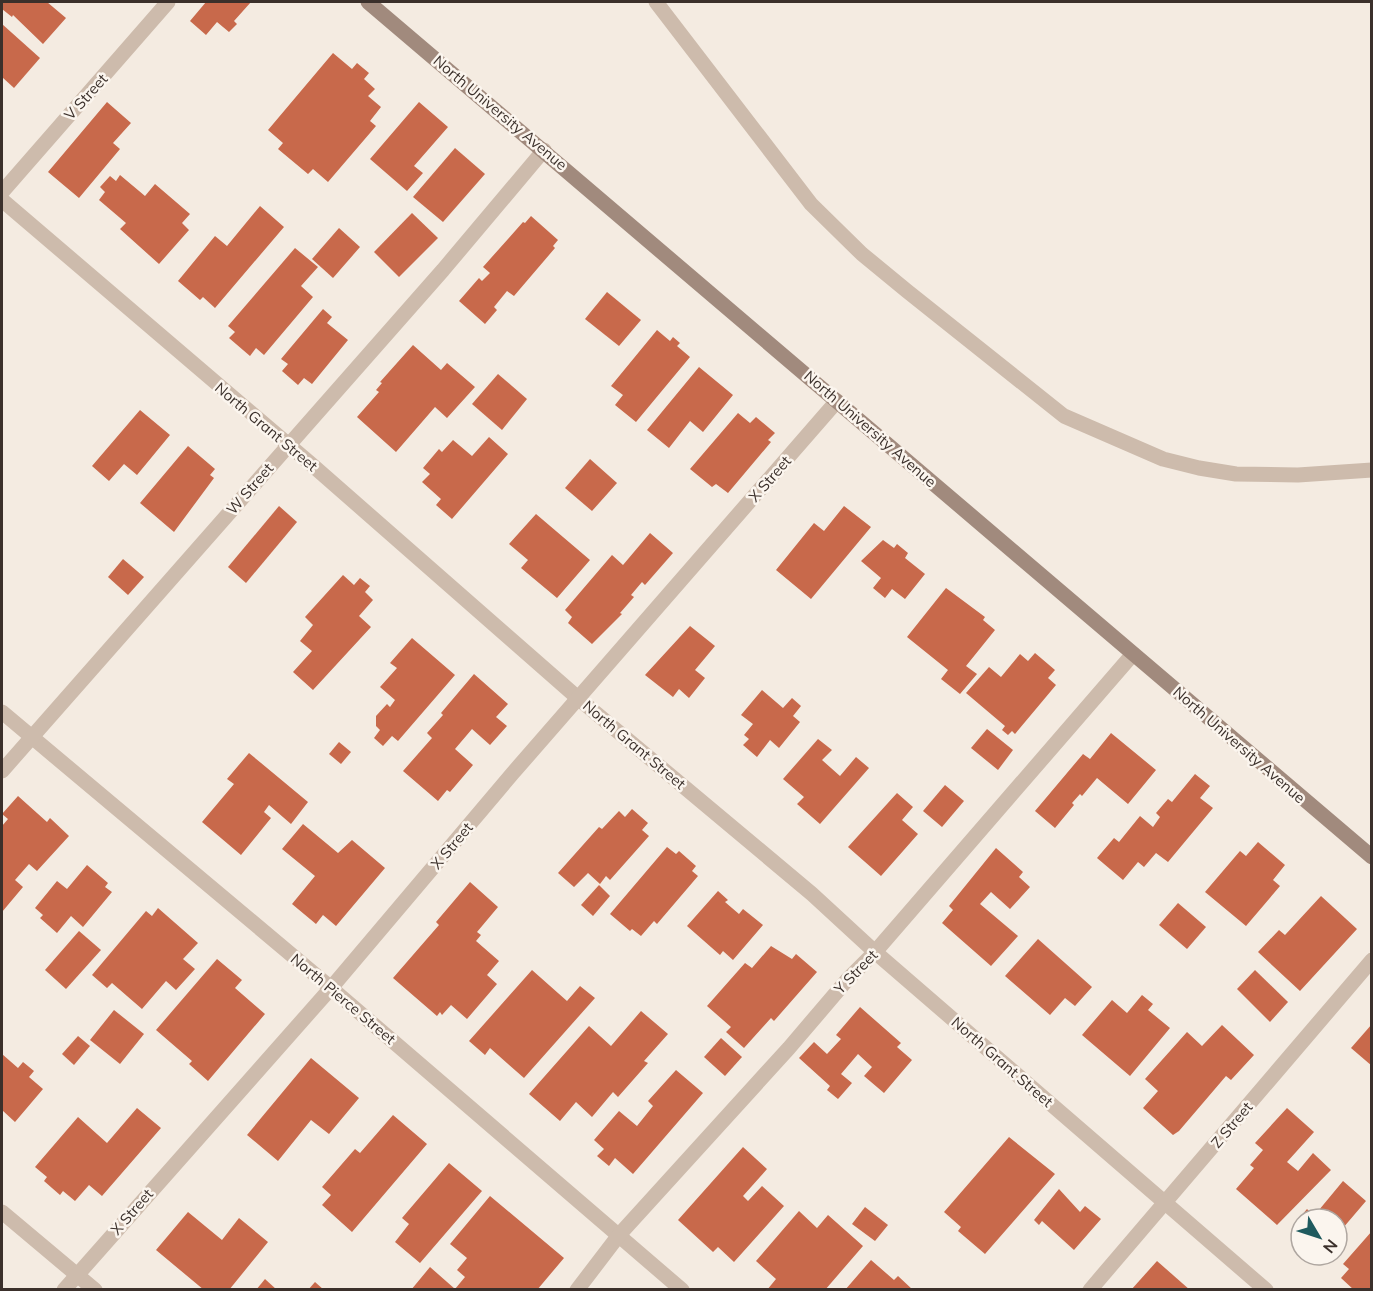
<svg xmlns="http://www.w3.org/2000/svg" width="1373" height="1291" font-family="Mulish,sans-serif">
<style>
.building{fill:#c8694b}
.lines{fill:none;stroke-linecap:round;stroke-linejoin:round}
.street{stroke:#cdbbac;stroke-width:15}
.secondary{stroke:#a18a7d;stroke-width:15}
.labels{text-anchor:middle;stroke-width:5;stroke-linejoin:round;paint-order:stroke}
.street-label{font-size:15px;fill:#3b302b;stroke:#fbf5ee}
</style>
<rect width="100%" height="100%" fill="#f4ebe1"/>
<g class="building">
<polygon points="2,2 47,2 66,18 43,44 13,15 12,17 2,9"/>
<polygon points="206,2 251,2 234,21 237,24 229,32 217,22 206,35 190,21"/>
<polygon points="2,24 40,58 14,88 2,77"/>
<polygon points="333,53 352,69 357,63 369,73 364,79 375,89 368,96 381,107 370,121 376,126 328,182 313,169 308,174 278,149 283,143 268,130"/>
<polygon points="107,102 131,123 113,143 120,149 79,198 48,172"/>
<polygon points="419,102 448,127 414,166 423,173 407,191 370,159"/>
<polygon points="455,148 485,174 443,222 413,197"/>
<polygon points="120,175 145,196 155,184 190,214 182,223 189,230 159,264 120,229 126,223 99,200 105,192 100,187 110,176 116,181"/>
<polygon points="260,206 284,227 215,308 203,297 200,300 178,281 215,236 227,246"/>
<polygon points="412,213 438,238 399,277 374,252"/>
<polygon points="531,216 558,240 553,246 555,248 514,296 507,291 494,307 497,310 485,324 459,301 479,278 482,281 490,273 483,267 523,222 525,223"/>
<polygon points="339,228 360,247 333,278 312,259"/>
<polygon points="295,248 318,267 301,286 313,297 264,355 256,348 250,356 229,338 235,332 228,326"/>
<polygon points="607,292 641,320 619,346 585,319"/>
<polygon points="323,309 332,317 327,323 348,340 312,384 304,378 298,385 282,371 288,364 281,359"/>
<polygon points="657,330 670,341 673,337 680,343 677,346 690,357 636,422 615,405 623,395 611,386"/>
<polygon points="413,345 441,370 447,363 475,387 447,418 435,407 396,452 357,417 379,392 376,390 382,383 380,382"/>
<polygon points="699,367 733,395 703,432 690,421 669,448 647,430"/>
<polygon points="498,374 527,399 502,430 472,404"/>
<polygon points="140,410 170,435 137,475 124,464 109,481 92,466"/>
<polygon points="738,413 750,423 756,417 775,433 768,440 771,442 728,493 716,484 712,487 690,469"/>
<polygon points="489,437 508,454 452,519 436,505 441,499 422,482 430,474 423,468 439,449 442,452 453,440 472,456"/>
<polygon points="188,446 215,469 210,475 214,478 174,532 140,503"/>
<polygon points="590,459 617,483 592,511 565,488"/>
<polygon points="279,506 297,522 246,583 228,567"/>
<polygon points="844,506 871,527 811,599 776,570 814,523 824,531"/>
<polygon points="536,514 590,560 557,598 521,568 528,560 509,544"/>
<polygon points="650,533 673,553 645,585 642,582 631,595 634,597 620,613 622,614 592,644 568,623 572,617 565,610 612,555 623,565"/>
<polygon points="883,540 894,548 897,544 908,553 905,558 925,574 905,599 892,589 885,598 873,588 881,578 861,561"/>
<polygon points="123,559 144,577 128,595 108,577"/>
<polygon points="343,575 354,585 360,578 370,586 365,592 373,600 359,616 371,627 313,690 293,672 312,651 300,641 313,625 305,617"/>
<polygon points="946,588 985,617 983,620 995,630 966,666 977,674 960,694 941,679 948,670 907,637"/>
<polygon points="690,626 715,646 695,670 705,678 689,698 679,689 673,697 645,675"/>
<polygon points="412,638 455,675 398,741 392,736 383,746 374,738 380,730 376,726 376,716 387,704 390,707 395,700 380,687 397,668 390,663"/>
<polygon points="1035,653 1055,670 1048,678 1056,685 1015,734 1012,731 1008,735 1002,730 1005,726 966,693 989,667 1001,677 1020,654 1028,661"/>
<polygon points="474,674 508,704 496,717 507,726 490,745 472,729 455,749 473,765 450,792 447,790 438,801 403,771 432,738 427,733 443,715 441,713"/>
<polygon points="762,690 783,708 792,698 801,706 793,716 800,722 779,748 770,740 757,757 743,745 749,739 744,735 753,724 741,715"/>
<polygon points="987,729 1013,750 998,770 971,748"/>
<polygon points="1111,733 1156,770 1128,804 1097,778 1082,796 1080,794 1072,803 1074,805 1055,828 1035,811 1083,754 1090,759"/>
<polygon points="818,739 832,750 822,760 840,776 856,757 869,768 820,824 797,804 804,797 783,779"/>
<polygon points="339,742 351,752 341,764 329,754"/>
<polygon points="249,753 308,802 291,824 269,805 264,812 271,818 241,855 202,822 234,784 227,779"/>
<polygon points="1195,774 1210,786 1200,798 1213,808 1168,862 1156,853 1144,867 1138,862 1123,880 1097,858 1114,838 1119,842 1140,816 1153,827 1160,817 1156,813 1168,799 1172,802"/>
<polygon points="945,785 964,801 942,827 923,811"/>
<polygon points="897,793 913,807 902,820 918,834 881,876 848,847"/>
<polygon points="18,796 47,822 50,818 69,836 37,871 29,864 15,880 23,887 2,912 2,826 8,819 2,814"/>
<polygon points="632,809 648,823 642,830 649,836 610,880 606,876 600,884 588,873 574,887 558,873 599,827 602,829 619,811 625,817"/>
<polygon points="303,824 338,853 352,840 385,868 336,926 323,915 316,924 292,904 315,876 282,849"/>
<polygon points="1258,842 1285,865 1273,880 1280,886 1246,926 1205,892 1240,851 1246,856"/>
<polygon points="667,847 676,854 679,851 696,866 692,871 698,876 657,924 654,921 641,936 632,929 630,931 610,914"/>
<polygon points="996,848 1023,872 1019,877 1030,887 1010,909 991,892 980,904 1018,936 991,966 942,923 953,910 949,906"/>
<polygon points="87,865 108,883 105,887 112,892 83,927 71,916 57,933 40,918 43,915 35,908 57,881 67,889"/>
<polygon points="470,882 498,907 477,932 481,935 476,941 499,961 487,975 497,984 467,1019 451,1005 442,1015 440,1012 437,1016 393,978 439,925 436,922"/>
<polygon points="599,885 610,896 593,916 581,905"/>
<polygon points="718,891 728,900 725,902 739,914 743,909 763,925 733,960 723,951 720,955 687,926"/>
<polygon points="1321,896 1357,929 1300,991 1258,952 1279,930 1285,935"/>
<polygon points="1178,903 1206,927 1187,949 1159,925"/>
<polygon points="158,908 198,943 183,959 195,969 176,990 166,981 142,1009 112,983 107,988 92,975 146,911 152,916"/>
<polygon points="79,931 101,950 66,989 45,970"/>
<polygon points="1038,939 1092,987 1075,1006 1065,998 1050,1015 1005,976"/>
<polygon points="771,946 792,959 796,954 817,972 774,1021 771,1018 744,1048 726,1032 731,1027 707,1006 745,963 752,968"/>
<polygon points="217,959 242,980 235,988 265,1014 208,1081 189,1064 192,1061 156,1030"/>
<polygon points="532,970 567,1001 580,986 595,998 524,1078 490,1048 485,1055 469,1041"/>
<polygon points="1255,970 1288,1002 1270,1022 1237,989"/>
<polygon points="1142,995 1153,1004 1148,1010 1170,1028 1130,1076 1082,1035 1112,1000 1127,1013"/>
<polygon points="860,1007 901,1043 897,1047 912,1060 884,1093 864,1076 872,1067 858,1054 841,1074 852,1083 838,1099 827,1090 830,1086 799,1058 814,1042 827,1054 841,1039 836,1035"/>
<polygon points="114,1010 144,1034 120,1064 90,1040"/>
<polygon points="641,1011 668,1034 644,1061 648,1063 618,1097 613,1092 592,1117 576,1102 560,1121 529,1094 589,1026 611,1046"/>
<polygon points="1372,1024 1372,1066 1351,1048"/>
<polygon points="1222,1025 1254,1055 1231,1080 1226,1076 1179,1131 1173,1135 1143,1108 1158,1091 1145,1079 1187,1032 1202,1046"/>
<polygon points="78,1036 90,1046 74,1065 62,1054"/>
<polygon points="721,1038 742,1057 725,1076 704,1057"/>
<polygon points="2,1054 18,1068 23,1062 34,1071 29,1077 43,1089 15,1122 2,1110"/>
<polygon points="311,1058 359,1098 329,1134 311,1120 278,1161 247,1135"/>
<polygon points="676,1070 703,1093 633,1174 615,1158 609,1166 597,1156 604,1149 594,1140 619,1111 637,1126 653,1106 648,1101"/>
<polygon points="137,1108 161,1128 102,1196 89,1185 75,1201 63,1191 60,1195 44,1181 47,1177 35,1167 78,1117 107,1143"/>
<polygon points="1287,1108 1314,1132 1287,1162 1298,1171 1313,1153 1331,1170 1277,1225 1236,1189 1254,1168 1250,1165 1263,1150 1255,1143"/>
<polygon points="393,1115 427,1144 352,1232 322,1205 331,1195 322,1187 355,1149 360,1153"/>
<polygon points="1009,1137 1055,1174 985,1254 958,1231 961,1227 944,1212"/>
<polygon points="743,1147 767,1169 743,1196 748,1201 762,1186 784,1206 734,1262 718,1247 713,1252 678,1220"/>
<polygon points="449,1163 482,1191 420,1263 395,1242 409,1224 402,1218"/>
<polygon points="1343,1181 1366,1201 1337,1235 1337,1219 1301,1219 1301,1226 1296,1222 1307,1209 1314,1216"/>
<polygon points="1059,1189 1080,1212 1085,1206 1101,1219 1074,1250 1042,1221 1039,1225 1034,1220"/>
<polygon points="490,1196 564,1258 537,1290 411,1290 430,1267 455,1289 465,1277 457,1270 467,1258 450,1244"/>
<polygon points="865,1207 888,1225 875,1241 852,1224"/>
<polygon points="799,1211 817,1228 828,1215 863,1246 825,1290 767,1290 776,1279 756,1261"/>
<polygon points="188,1212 222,1240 239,1218 268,1242 229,1290 204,1290 156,1250"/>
<polygon points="1372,1231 1372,1290 1354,1290 1341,1278 1349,1269 1343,1264"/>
<polygon points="871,1260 894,1280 898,1276 913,1290 845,1290"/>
<polygon points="1157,1261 1190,1290 1131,1290"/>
<polygon points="265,1279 277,1290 256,1290"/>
<polygon points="315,1282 324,1290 308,1290"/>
</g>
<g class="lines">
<g class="street">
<polyline points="656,2 811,204 862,254 907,291 1064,416 1163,459 1199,468 1236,474 1298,475 1372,470"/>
<polyline points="2,192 168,2"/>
<polyline points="2,200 311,464 579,699 812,894 875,952 1266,1290"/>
<polyline points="2,712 331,988 682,1290"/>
<polyline points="2,771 443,270 544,150"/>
<polyline points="2,1212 95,1290"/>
<polyline points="64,1290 331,988 512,774 837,401"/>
<polyline points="577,1290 619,1235 789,1048 847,980 875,952 1133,654"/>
<polyline points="1090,1290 1372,960"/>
</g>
<polyline class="secondary" points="368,2 1372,857"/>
</g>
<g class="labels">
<g class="street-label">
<text transform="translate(86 97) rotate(-48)" y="5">V Street</text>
<text transform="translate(500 113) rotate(40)" y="5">North University Avenue</text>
<text transform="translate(266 427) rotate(40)" y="5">North Grant Street</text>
<text transform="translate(870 429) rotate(41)" y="5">North University Avenue</text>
<text transform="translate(770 479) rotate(-49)" y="5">X Street</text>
<text transform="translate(250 489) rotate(-49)" y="5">W Street</text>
<text transform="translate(634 745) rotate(40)" y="5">North Grant Street</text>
<text transform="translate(1239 745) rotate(41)" y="5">North University Avenue</text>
<text transform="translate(452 846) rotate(-50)" y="5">X Street</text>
<text transform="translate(856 972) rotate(-46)" y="5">Y Street</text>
<text transform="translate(343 999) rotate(40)" y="5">North Pierce Street</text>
<text transform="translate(1002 1062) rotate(41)" y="5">North Grant Street</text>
<text transform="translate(1232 1125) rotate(-50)" y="5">Z Street</text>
<text transform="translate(132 1212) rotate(-49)" y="5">X Street</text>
</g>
</g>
<rect width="1373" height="1291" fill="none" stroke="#3b302b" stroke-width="6"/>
<g transform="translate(1319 1237) rotate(129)"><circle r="28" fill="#fbf5ee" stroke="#aea6a0" stroke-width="1.5"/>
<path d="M0-4.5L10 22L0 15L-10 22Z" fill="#1f5a5e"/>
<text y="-9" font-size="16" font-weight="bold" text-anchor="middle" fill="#3b302b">N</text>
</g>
</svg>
